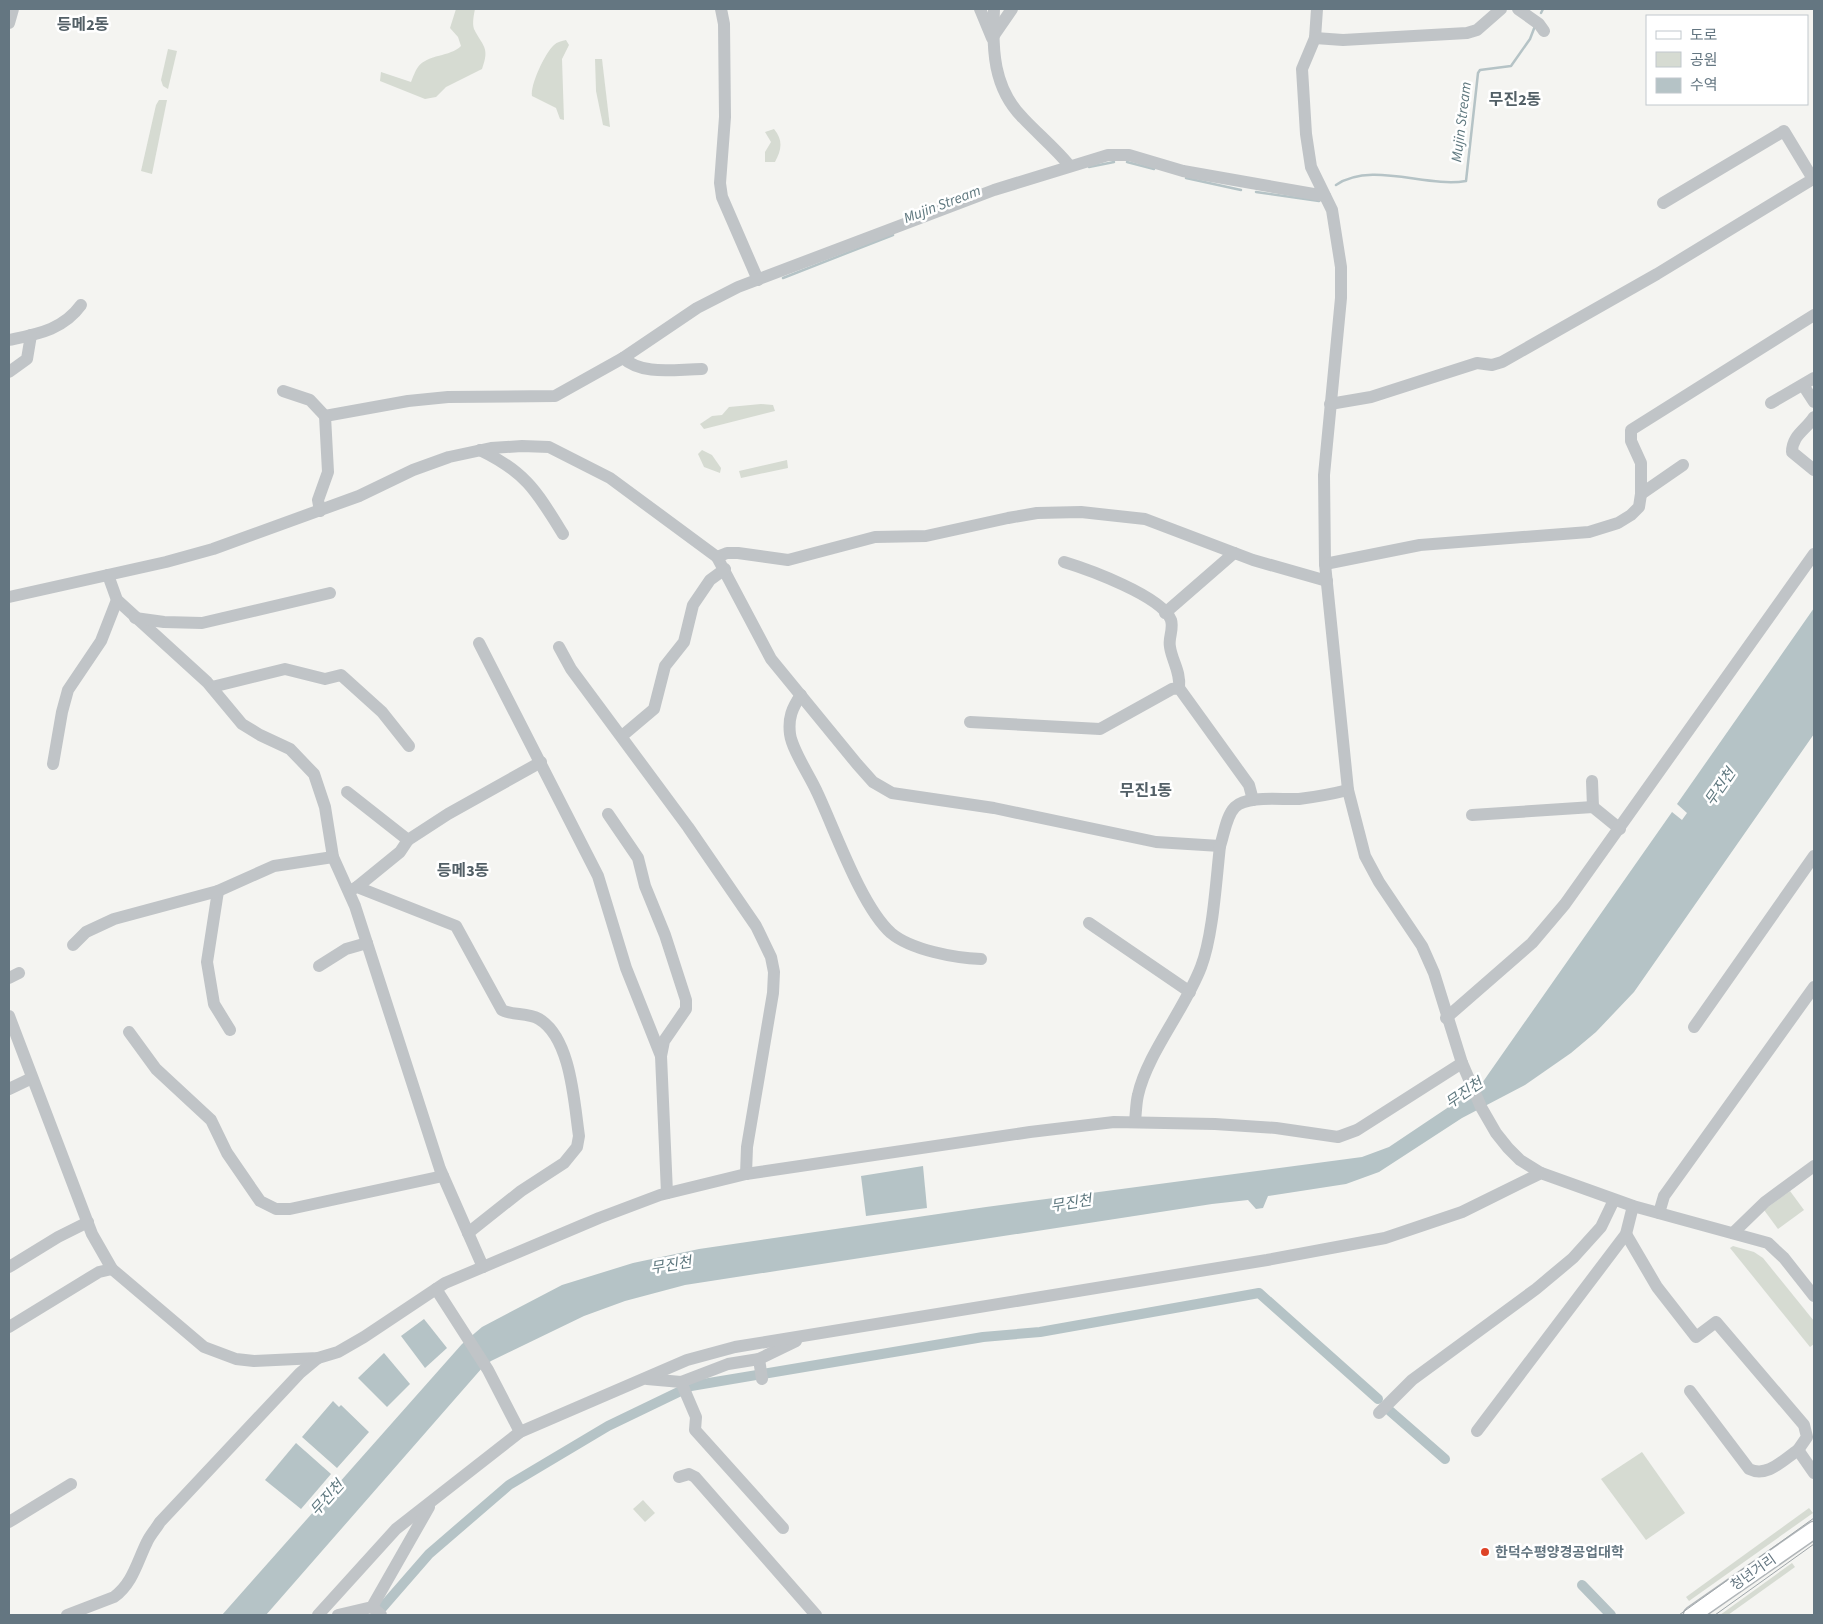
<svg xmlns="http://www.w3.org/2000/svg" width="1823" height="1624" font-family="'Source Sans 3','Noto Sans KR',sans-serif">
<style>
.green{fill:#d6dbd2}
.water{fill:#b5c3c6}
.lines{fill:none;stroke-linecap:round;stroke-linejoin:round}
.stream{stroke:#b5c3c6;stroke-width:2.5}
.canal{stroke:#b5c3c6;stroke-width:10}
.major-casing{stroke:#b1b6b9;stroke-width:19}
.minor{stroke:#c0c4c7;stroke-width:12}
.major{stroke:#fff;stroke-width:16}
.tram{stroke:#9fa6aa;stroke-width:1}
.poi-dot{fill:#de4327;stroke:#fff;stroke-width:2}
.labels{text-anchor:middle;stroke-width:5;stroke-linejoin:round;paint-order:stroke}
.poi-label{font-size:14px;font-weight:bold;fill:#647681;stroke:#fff;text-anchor:start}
.street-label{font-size:14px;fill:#647681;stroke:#fff}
.water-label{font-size:15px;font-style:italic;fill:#5f787f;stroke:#fff}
.quarter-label{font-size:16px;font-weight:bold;fill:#525f66;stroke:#fff}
</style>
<rect width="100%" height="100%" fill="#f4f4f1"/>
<g class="green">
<path d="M 456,9 L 475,9 C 474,14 472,23 474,29 C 483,47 490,47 482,69 L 446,87 L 436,97 L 425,99 L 380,81 L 381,72 L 411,82 C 413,77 415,71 418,67 C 428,54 450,57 461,46 L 458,37 L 450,28 Z"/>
<path d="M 566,40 L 569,45 L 562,59 L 564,120 L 560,119 L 556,108 L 532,96 C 530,85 545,53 554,45 C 557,42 562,41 566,40 Z"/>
<polygon points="168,49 177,51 168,89 163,86 161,80"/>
<polygon points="595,59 602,59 610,127 603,125 596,91"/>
<polygon points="159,100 167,100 152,174 141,171 156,105"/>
<path d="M 774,129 C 783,140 782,149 775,162 L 765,162 L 765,152 L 771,142 L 765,132 Z"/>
<polygon points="761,404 773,405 775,411 704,429 700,424 712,416 722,415 729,407"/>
<polygon points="702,450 712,455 721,468 720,473 704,467 698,454"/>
<polygon points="787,460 788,468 741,478 739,471"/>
<polygon points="1790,1191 1804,1210 1778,1229 1764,1210"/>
<polygon points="1733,1246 1754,1252 1763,1258 1814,1321 1814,1344 1810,1347 1730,1248"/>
<polygon points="1642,1452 1685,1513 1646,1540 1601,1479"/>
<polygon points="643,1500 655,1513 645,1522 633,1509"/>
<polygon points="1809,1508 1813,1513 1689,1601 1686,1597"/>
<polygon points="1792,1563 1795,1567 1728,1615 1720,1615"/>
</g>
<g class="water">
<polygon points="1814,608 1814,734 1634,992 1596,1032 1571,1053 1525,1085 1462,1118 1379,1172 1346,1184 1268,1196 1263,1208 1256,1209 1248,1200 1212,1204 685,1285 625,1301 584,1316 491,1361 482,1368 266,1615 222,1615 462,1344 482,1327 562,1285 633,1263 699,1249 986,1207 1362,1157 1389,1147 1480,1086 1672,812 1682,820 1687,813 1677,804"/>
<polygon points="923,1166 927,1208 866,1216 861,1176"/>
<polygon points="424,1319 447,1348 425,1368 401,1336"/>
<polygon points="384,1353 410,1384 387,1407 358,1378"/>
<polygon points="333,1401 339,1407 341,1405 369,1432 337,1468 302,1437"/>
<polygon points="296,1443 331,1474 301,1509 265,1480"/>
</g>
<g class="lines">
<g class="stream">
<polyline points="1541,13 1543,9"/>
<polyline points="1127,162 1154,169"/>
<polyline points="1089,167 1114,162"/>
<polyline points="1186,178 1241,190"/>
<path d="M 1336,185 C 1372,161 1426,188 1466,181 L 1478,73 L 1480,70 L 1511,66 L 1530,39 L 1535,26"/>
<polyline points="1256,192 1319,201"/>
<polyline points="783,278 893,235"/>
</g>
<g class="canal">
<polyline points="1390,1411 1445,1459"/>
<polyline points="1582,1585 1611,1615"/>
<polyline points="382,1608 429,1554 509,1485 608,1426 691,1386 983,1337 1040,1332 1259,1293 1378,1399"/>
</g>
<g class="major-casing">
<polyline id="major" points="1692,1615 1814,1530"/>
</g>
<g class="minor">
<polyline points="721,9 724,24 725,117 720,183 722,197 758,280"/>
<polyline points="980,9 992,38 1012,9"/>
<path d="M 994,9 C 992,49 993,88 1023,118 C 1038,134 1055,148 1069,165"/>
<polyline points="1317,9 1315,38 1302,69 1306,134 1311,167 1332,210 1341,267 1341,298 1324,475 1325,564 1348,790 1365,856 1379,882 1422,946 1434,973 1462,1063 1481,1107 1496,1133 1508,1148 1520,1160 1541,1173"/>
<polyline points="1518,9 1539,24 1544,31"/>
<polyline points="9,23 13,9"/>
<polyline points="1315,38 1343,40 1467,33 1477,30 1501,9"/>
<path d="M 9,340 C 37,334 63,330 81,305"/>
<path d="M 623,358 C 643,376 676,369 702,369"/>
<polyline points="9,372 27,359 31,335"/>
<polyline points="1803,385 1814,402"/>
<polyline points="283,391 310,400 325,416 328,472 318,500 320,511"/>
<polyline points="1771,403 1814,378"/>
<polyline points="1330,404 1371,397 1477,363 1492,365 1502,362 1657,274 1813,179 1784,131 1663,203"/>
<polyline points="325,416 408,401 448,397 555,396 623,358 697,308 738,287 994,190 1108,155 1129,155 1183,171 1325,196"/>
<path d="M 1814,417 C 1806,430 1792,435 1792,452 L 1814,470"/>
<path d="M 480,450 C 526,472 537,492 563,534"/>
<polyline points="1641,494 1683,465"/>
<polyline points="717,557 727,553 738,553 788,560 875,537 926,536 1008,518 1037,513 1081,512 1145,519 1253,560 1327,581"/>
<path d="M 1064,562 C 1087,569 1162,596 1171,620 C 1174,629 1168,638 1170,647 C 1172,661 1181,672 1179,688"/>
<polyline points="1325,564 1420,545 1589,532 1618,523 1631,515 1639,507 1641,494 1641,463 1631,441 1631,430 1814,315"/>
<polyline points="108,575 117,600 207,682 242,724 260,735 290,749 314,774 325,807 333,857 355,906 440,1169 483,1267"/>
<path d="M 9,597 L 166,562 L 213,549 L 359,496 L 413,470 L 449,457 L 491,448 L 522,446 L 549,447 L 610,478 L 717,557 L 771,659 L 857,764 L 873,782 L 892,793 L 994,808 L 1156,842 L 1220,846 C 1224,835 1226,816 1235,807 C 1247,795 1282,800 1299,799 C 1315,797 1332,794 1348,790"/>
<polyline points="1165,613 1234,553"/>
<polyline points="135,618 164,622 202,623 330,593"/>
<polyline points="479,643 598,876 626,968 661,1056"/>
<polyline points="559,647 571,669 688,827 756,926 771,957 774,972 773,993 747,1147 746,1174"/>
<polyline points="212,687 285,669 325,679 341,675 382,712 409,746"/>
<path d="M 801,695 C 792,708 788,718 790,734 C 792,750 810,776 817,792 C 835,830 861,906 891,933 C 911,950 955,958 981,959"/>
<polyline points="970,722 1100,729 1172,689 1179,688 1249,785 1253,800"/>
<polyline points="622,736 654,709 665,666 684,642 693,605 710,580 725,569"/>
<polyline points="53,764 62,712 68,690 101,641 117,600"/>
<polyline points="1592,781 1593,807"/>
<polyline points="347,792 408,840 400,852 357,887"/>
<polyline points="608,814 638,858 645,886 665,935 686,1000 686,1009 664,1041 661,1056 667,1193"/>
<polyline points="1472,815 1593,807 1620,829"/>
<polyline points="408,840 448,814 541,762"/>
<polyline points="218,891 207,962 214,1004 230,1030"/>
<path d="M 349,891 L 357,887 L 456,926 L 502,1010 C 513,1016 527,1012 539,1019 C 571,1038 574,1102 579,1136 L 577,1147 L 564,1163 L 521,1191 L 468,1233"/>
<polyline points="1089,923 1190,992"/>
<polyline points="73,945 86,932 114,919 218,891 274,866 333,857"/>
<polyline points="319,966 346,949 367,943"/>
<polyline points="9,978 19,973"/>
<polyline points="9,1016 92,1234 112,1269 204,1347 236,1359 254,1361 318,1358 338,1352 364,1337 445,1283 483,1267 599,1218 660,1195 746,1174 1030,1132 1114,1122 1215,1124 1276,1128 1338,1137 1357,1130 1462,1063"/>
<polyline points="1446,1018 1532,943 1565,904 1814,554"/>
<polyline points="1694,1027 1814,856"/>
<polyline points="129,1032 156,1069 211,1120 227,1153 260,1201 276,1209 290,1209 443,1176"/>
<polyline points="9,1089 32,1078"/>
<path d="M 1135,1121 C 1136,1113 1136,1103 1138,1095 C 1147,1054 1185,1009 1201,967 C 1213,936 1216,881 1220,846"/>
<polyline points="1659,1213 1664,1196 1814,987"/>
<polyline points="1733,1233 1765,1202 1814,1166"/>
<polyline points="1626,1234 1657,1287 1696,1337 1716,1322 1804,1425 1807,1437 1798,1450"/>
<polyline points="9,1267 58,1237 88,1222"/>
<polyline points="436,1289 488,1370 520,1432"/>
<polyline points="9,1327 99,1272 112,1269"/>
<polyline points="759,1359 762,1379"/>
<polyline points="647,1379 681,1382 728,1364 759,1359 796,1341"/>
<polyline points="681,1382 696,1417 695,1430 783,1528"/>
<path d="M 1690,1391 L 1749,1469 C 1767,1478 1783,1460 1798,1450 L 1814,1473"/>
<polyline points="1379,1413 1412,1380 1536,1289 1573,1258 1601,1227 1614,1200"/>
<polyline points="1477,1431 1626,1234 1633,1206"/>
<polyline points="679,1477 689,1474 695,1477 816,1615"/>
<polyline points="9,1522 71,1484"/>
<polyline points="372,1607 381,1615"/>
<path d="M 67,1615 L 114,1597 C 133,1583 137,1562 147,1542 C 150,1535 156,1529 160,1522 L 300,1373 L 318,1358"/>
<polyline points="318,1615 396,1529 520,1432 687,1360 735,1347 1267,1260 1385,1238 1462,1212 1541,1173 1633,1206 1768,1243 1784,1258 1814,1296"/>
<polyline points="338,1615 372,1607 429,1507"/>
</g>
<use href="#major" class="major"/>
<g class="tram">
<polyline points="1679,1615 1814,1518"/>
<polyline points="1715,1615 1814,1544"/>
</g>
</g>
<circle class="poi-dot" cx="1485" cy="1552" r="5"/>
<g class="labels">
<g class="poi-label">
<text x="1495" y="1557">한덕수평양경공업대학</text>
</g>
<g class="street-label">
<text transform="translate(1753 1572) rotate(-35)" y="5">청년거리</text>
</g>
<g class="water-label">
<text transform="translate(1461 122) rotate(-83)" y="5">Mujin Stream</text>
<text transform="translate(942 204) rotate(-21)" y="5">Mujin Stream</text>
<text transform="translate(1720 787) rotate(-55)" y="5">무진천</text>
<text transform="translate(1464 1093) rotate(-34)" y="5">무진천</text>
<text transform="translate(1071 1203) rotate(-9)" y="5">무진천</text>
<text transform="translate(671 1265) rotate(-9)" y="5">무진천</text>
<text transform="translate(327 1498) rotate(-48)" y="5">무진천</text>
</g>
<g class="quarter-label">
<text x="83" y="30">등메2동</text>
<text x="1515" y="105">무진2동</text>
<text x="1146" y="796">무진1동</text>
<text x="463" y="876">등메3동</text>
</g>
</g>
<rect width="1823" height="1624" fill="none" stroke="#647681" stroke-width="20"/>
<rect x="1646" y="15" width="162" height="90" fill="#ffffff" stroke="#c1c8cd"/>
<rect x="1656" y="31" width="25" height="8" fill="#ffffff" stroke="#c1c8cd"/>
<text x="1690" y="40" font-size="15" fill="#647681">도로</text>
<rect x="1656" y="52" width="25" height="15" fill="#d6dbd2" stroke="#c1c8cd"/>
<text x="1690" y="65" font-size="15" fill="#647681">공원</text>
<rect x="1656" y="78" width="25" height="15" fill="#b5c3c6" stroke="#c1c8cd"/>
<text x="1690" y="90" font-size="15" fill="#647681">수역</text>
</svg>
